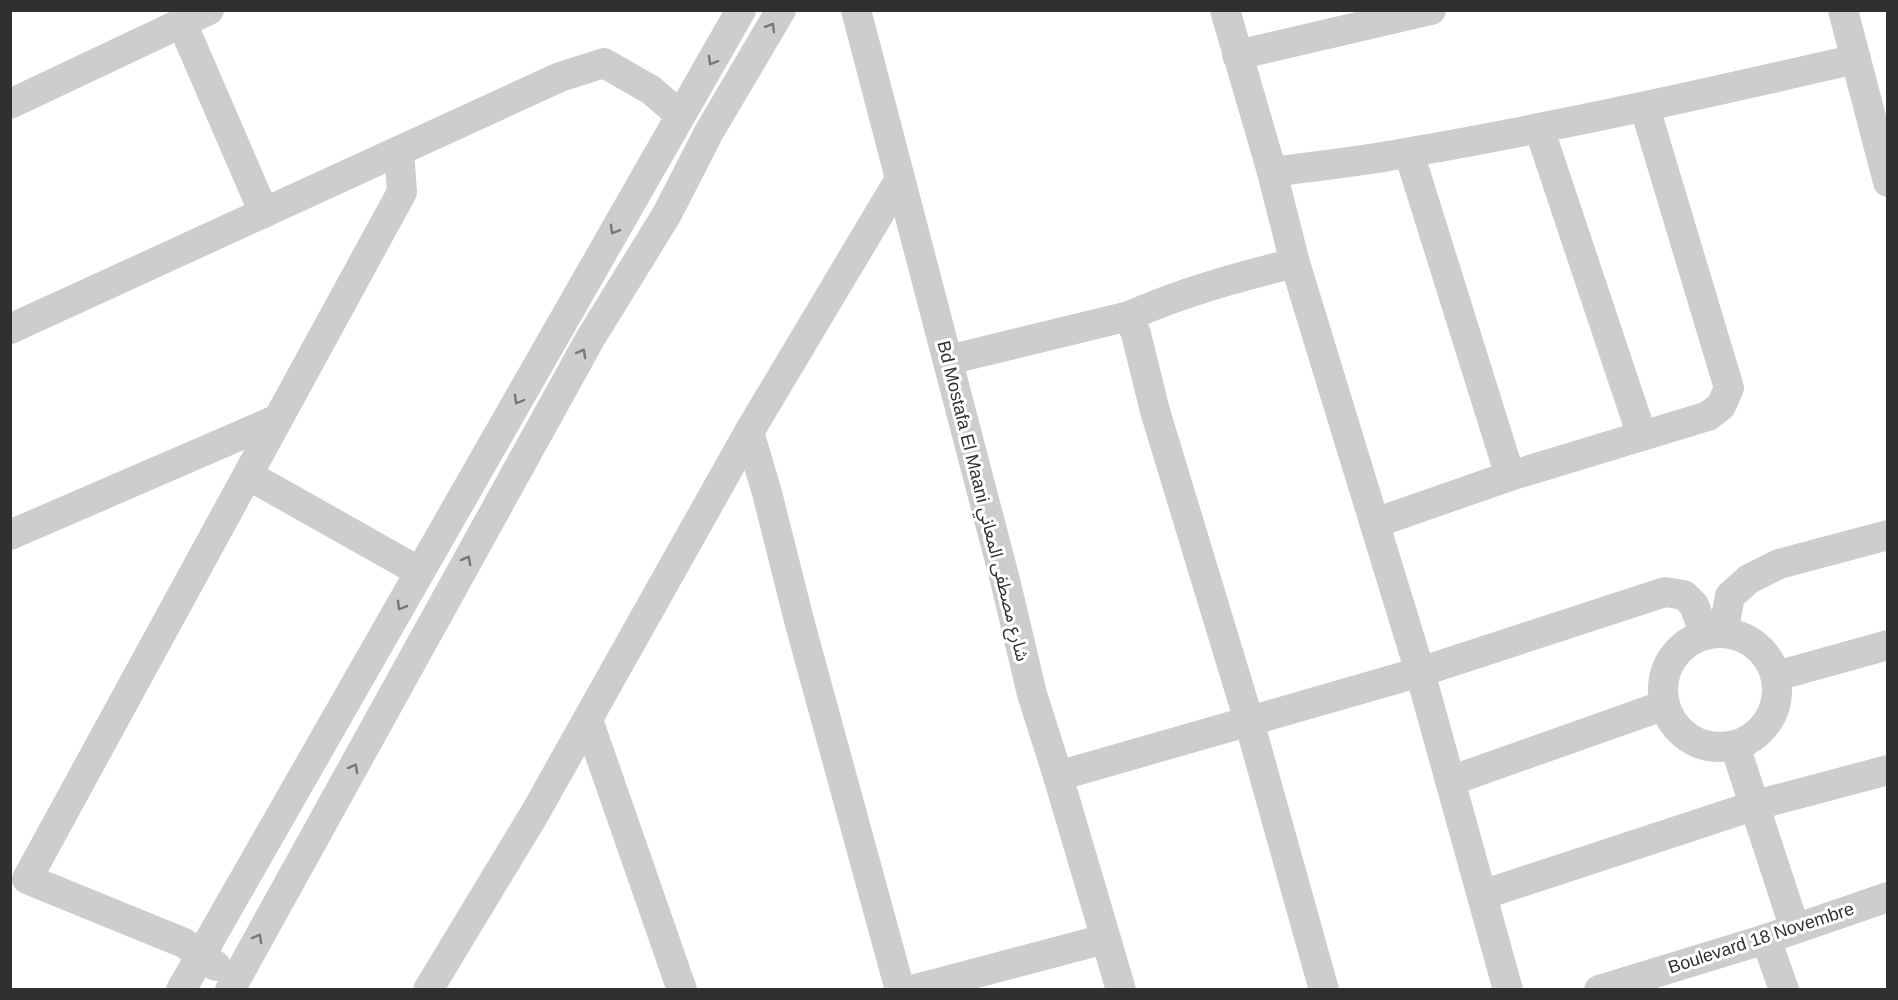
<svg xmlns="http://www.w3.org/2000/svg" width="1898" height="1000" font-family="Helvetica,'Noto Sans Arabic',sans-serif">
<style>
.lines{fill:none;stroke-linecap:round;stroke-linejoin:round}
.minor{stroke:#cdcdcd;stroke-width:30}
.oneway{stroke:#777}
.labels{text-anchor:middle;stroke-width:6;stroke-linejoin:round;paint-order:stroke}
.street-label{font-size:18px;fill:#303030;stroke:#fff}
</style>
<rect width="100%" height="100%" fill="#fff"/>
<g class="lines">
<g class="minor">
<polyline points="856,10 1005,580 1032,694 1058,776 1121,990"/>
<polyline points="1225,10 1272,172 1295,263 1420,672 1508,990"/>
<polyline points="1843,10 1888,182"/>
<polyline points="182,23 264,213"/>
<polyline points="1237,55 1431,10"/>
<polyline points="10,104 209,10"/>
<polyline points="1539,128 1642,436"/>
<polyline points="1409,153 1510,476"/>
<path d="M 1272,172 C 1318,166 1365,161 1411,152 C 1561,126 1708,93 1856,59"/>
<path d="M 1295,263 C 1238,277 1183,292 1129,316 L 1136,334 L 1155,411 L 1249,721 L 1324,990"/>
<polyline points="10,329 560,77 604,63 651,90 680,115"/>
<polyline points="948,360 1129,316"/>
<polyline points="749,432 767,493 800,624 900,990"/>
<polyline points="248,475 420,572"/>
<polyline points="1375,523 1510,476 1708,416 1721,406 1729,388 1645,108"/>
<polyline points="10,535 278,419"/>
<circle cx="1720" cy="690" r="57"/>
<polyline points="1723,633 1730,596 1749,579 1779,564 1888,535"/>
<polyline points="1776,676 1888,645"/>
<polyline points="588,720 682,990"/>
<polyline points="1735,746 1795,929"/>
<polyline points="1058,776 1420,672 1665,592 1684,595 1694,605 1705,635"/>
<polyline points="1450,781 1665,705"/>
<polyline points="1482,895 1756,805 1888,770"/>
<polyline points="1766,939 1784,990"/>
<polyline points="216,966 184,943 27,879 402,192 399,151"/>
<polyline points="181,990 741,10"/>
<polyline points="230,990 590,339 667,214 709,132 781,10"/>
<polyline points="428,990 535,813 749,432 900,179"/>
<polyline points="912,990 1105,939"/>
<polyline points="1599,990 1766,939 1888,897"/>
</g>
</g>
<defs><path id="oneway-chevron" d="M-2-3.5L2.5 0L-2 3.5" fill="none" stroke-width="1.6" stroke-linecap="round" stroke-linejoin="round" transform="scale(1.5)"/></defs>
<g class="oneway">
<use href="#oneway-chevron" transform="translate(771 27) rotate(-59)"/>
<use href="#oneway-chevron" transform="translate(712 61) rotate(120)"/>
<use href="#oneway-chevron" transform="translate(614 230) rotate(120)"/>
<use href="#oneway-chevron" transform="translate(582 353) rotate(-61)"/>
<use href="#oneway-chevron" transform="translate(518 400) rotate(120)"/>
<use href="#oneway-chevron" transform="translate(467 560) rotate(-62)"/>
<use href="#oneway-chevron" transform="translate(401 606) rotate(120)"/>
<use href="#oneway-chevron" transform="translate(354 768) rotate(-61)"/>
<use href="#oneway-chevron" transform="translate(258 938) rotate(-61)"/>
</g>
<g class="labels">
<g class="street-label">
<text transform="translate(983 501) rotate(76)" y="6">Bd Mostafa El Maani شارع مصطفى المعاني</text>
<text transform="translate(1761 938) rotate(-18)" y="6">Boulevard 18 Novembre</text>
</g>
</g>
<rect width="1898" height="1000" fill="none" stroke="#303030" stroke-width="24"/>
</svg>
